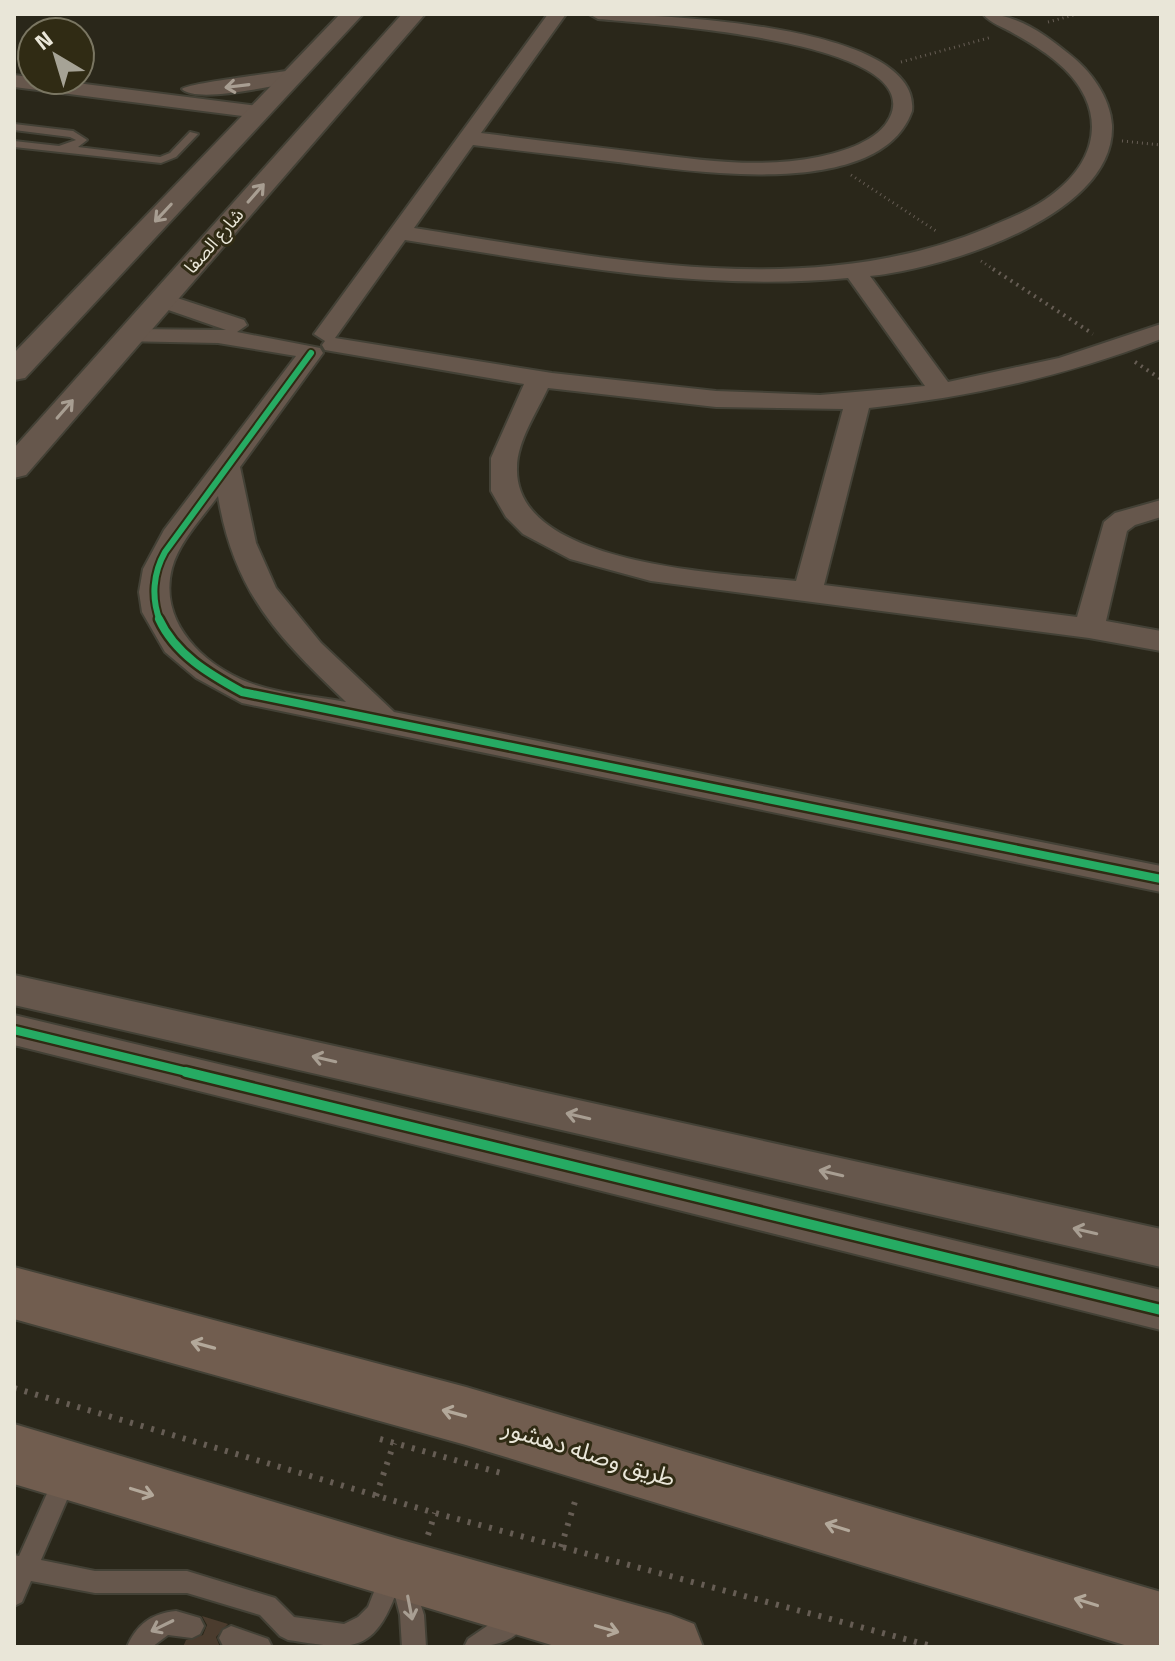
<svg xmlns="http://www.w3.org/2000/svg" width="1175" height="1661" font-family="'Titillium Web','Noto Sans Arabic',sans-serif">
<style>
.building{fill:#4b3c2e}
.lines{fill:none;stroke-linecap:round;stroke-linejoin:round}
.service-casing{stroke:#434136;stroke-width:4}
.minor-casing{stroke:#434136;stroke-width:4}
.tertiary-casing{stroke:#434136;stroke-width:4}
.primary-casing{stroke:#434136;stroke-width:4}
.path-far2{stroke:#665d54;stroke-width:3;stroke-dasharray:1 4;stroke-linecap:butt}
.path-far1{stroke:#665d54;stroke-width:4;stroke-dasharray:2 5;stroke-linecap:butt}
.path{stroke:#665d54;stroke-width:6;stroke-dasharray:3 8;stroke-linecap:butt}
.service{fill:#66574c;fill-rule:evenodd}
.minor{fill:#66574c;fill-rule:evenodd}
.tertiary{fill:#66574c;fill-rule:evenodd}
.primary{fill:#715d4f;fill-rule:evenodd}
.cycleway-far2-casing{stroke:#302b14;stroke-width:10}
.cycleway-far1-casing{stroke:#302b14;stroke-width:13}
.cycleway-casing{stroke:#302b14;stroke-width:15}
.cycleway-far2{stroke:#26ab63;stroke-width:6}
.cycleway-far1{stroke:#26ab63;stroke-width:8}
.cycleway{stroke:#26ab63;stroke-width:10}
.oneway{stroke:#a89e92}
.oneway2{stroke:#b3a89a}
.labels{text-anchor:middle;stroke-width:6;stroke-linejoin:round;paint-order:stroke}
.far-street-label{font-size:18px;fill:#e9e6d8;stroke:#302b14}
.near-street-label{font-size:24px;fill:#e9e6d8;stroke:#302b14}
</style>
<rect width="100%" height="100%" fill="#2a271a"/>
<polygon class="building" points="202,1616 228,1624 216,1637 220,1647 183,1647 186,1640 203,1635 207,1625"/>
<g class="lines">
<g class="service-casing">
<g id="service">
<polygon points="14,124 73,131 87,140 78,147 160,157 170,153 190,132 198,134 176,157 161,163 14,147 14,141 59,146 76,140 70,137 14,130"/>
<path d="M 65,1468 L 73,1471 L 76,1479 L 41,1560 L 95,1571 L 187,1571 L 275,1598 L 294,1617 L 344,1624 L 358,1617 L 368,1607 L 383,1569 L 391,1566 L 400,1572 L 411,1574 L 424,1615 L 426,1647 L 402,1647 L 400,1615 L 395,1596 C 371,1658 345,1648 288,1640 L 280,1636 L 260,1615 L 187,1593 L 95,1593 L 31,1581 L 22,1602 L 14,1606 L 14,1555 L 19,1556 L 57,1471 Z"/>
<path d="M 516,1606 L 524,1610 L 528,1618 C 516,1645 489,1647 464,1647 L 468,1639 Z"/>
<path d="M 176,1611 L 200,1618 L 204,1626 L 200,1634 L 192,1638 L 168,1635 L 152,1647 L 127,1647 C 136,1625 152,1613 176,1611 Z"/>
<polygon points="231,1626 268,1639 272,1647 223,1646 219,1638 223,1630"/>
</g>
</g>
<g class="minor-casing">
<g id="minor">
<path d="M 548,14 L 566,14 L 481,133 C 535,140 589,146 644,153 C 702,160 760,169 818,157 C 842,152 879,141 890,117 C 927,39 638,23 598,19 L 589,14 C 646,14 922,22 912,111 C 880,202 690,171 618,162 C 570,156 521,151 473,145 L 414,228 C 600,257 806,304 987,228 C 1013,217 1039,207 1060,188 C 1088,164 1101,131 1085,97 C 1072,68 1040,48 1013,33 C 1003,27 990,23 983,14 C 1017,14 1043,33 1069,54 C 1091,71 1110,97 1112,125 C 1116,217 942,269 870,276 L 948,382 L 1059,358 L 1161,324 L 1161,339 C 1066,376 970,397 869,408 L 824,585 L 1077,617 L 1104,522 L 1115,513 L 1161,500 L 1161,517 L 1135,525 L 1127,531 L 1106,621 L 1161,631 L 1161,651 L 1089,638 L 651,581 L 570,559 L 523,534 L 506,517 L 491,491 L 491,458 L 524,384 L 325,350 L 322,345 L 325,341 L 314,334 ZM 405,240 C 552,263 699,292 848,278 L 925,386 L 820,395 L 716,391 L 552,373 L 335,338 ZM 548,388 L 716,407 L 843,409 L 796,581 C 728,573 514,567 517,468 C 517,441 537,412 548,388 Z"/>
<path d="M 293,70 L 303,76 L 300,80 C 279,85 196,104 182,89 C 188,83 276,73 293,70 Z"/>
<polygon points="14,75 258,106 268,112 258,118 14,87"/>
<path d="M 162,293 L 244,320 L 247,325 L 237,332 L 320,348 L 323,353 L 240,467 L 256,543 L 276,588 L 321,643 L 394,712 L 1161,866 L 1161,892 L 242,703 L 196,678 L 165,652 L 142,612 L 139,592 L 143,569 L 164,530 L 296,356 L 218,343 L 121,341 L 118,336 L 130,329 L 226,330 L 154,305 L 150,300 ZM 218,496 C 234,593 278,637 346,702 C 315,696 279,694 250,683 C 203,665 158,622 172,568 C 179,542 202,518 218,496 Z"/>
<polygon points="14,975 1161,1229 1161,1267 14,1005"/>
<polygon points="14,1015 1161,1290 1161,1330 14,1045"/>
</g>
</g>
<g class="tertiary-casing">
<g id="tertiary">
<polygon points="340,14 363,14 25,378 14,380 14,353"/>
<polygon points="402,14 425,14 26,475 14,478 14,448"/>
</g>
</g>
<g class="primary-casing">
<g id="primary">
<polygon points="14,1267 466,1387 1161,1592 1161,1647 1131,1647 466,1445 14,1319"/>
<polygon points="14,1424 398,1539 671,1615 694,1624 703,1647 558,1647 14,1484"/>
</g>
</g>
<g class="path-far2">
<polyline points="1048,22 1078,14"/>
<polyline points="901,62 992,37"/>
<polyline points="1122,141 1161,145"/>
<polyline points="851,175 936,231"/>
<polyline points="981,261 996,271"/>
</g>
<g class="path-far1">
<polyline points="993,269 1093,334"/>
<polyline points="1135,362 1161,379"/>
</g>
<g class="path">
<polyline points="14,1388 435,1513 935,1647"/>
<polyline points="380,1439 501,1473"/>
<polyline points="376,1496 394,1443"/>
<polyline points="428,1535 435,1513"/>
<polyline points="561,1547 577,1495"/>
</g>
<use href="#service" class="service"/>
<use href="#minor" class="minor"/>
<use href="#tertiary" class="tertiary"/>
<use href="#primary" class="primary"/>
<g class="cycleway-far2-casing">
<path id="cycleway-far2" d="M 160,621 C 151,598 153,573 165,552 L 311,353"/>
</g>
<g class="cycleway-far1-casing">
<g id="cycleway-far1">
<path d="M 159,619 C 175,654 209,674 242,692 L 1161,879"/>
<polyline points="14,1030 195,1074"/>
</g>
</g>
<g class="cycleway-casing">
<polyline id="cycleway" points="186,1072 1161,1310"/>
</g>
<use href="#cycleway-far2" class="cycleway-far2"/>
<use href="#cycleway-far1" class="cycleway-far1"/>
<use href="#cycleway" class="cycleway"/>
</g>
<defs><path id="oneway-shaft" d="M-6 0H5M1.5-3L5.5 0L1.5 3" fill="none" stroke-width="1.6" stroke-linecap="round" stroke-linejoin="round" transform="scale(2)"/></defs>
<g class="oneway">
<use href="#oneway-shaft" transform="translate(237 86) rotate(173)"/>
<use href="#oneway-shaft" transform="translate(256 193) rotate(-49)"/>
<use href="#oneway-shaft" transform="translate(163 213) rotate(133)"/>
<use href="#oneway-shaft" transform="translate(65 409) rotate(-49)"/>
<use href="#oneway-shaft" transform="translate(324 1059) rotate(-167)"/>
<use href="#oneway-shaft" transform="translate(578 1116) rotate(-167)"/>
<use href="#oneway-shaft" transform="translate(831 1173) rotate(-167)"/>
<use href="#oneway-shaft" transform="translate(1085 1231) rotate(-167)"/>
<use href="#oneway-shaft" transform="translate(410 1608) rotate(79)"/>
<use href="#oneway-shaft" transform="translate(162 1626) rotate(154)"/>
</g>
<g class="oneway2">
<use href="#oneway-shaft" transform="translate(203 1345) rotate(-165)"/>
<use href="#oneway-shaft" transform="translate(454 1413) rotate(-165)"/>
<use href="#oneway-shaft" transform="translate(142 1492) rotate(17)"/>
<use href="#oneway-shaft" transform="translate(837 1527) rotate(-163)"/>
<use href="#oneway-shaft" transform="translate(1086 1602) rotate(-163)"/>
<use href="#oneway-shaft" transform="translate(607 1629) rotate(16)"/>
</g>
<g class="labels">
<g class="far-street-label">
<text transform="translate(214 241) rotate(-49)" y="6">شارع الصفا</text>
</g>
<g class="near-street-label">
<text transform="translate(589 1453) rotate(17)" y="8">طريق وصله دهشور</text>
</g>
</g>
<rect width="1175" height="1661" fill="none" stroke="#e9e6d8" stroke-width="32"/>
<g transform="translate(56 56) rotate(322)"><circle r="38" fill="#302b14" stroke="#7a7662" stroke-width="2"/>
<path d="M0-6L14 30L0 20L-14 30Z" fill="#a6a396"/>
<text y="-12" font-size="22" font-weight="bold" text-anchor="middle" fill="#e9e6d8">N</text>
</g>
</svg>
